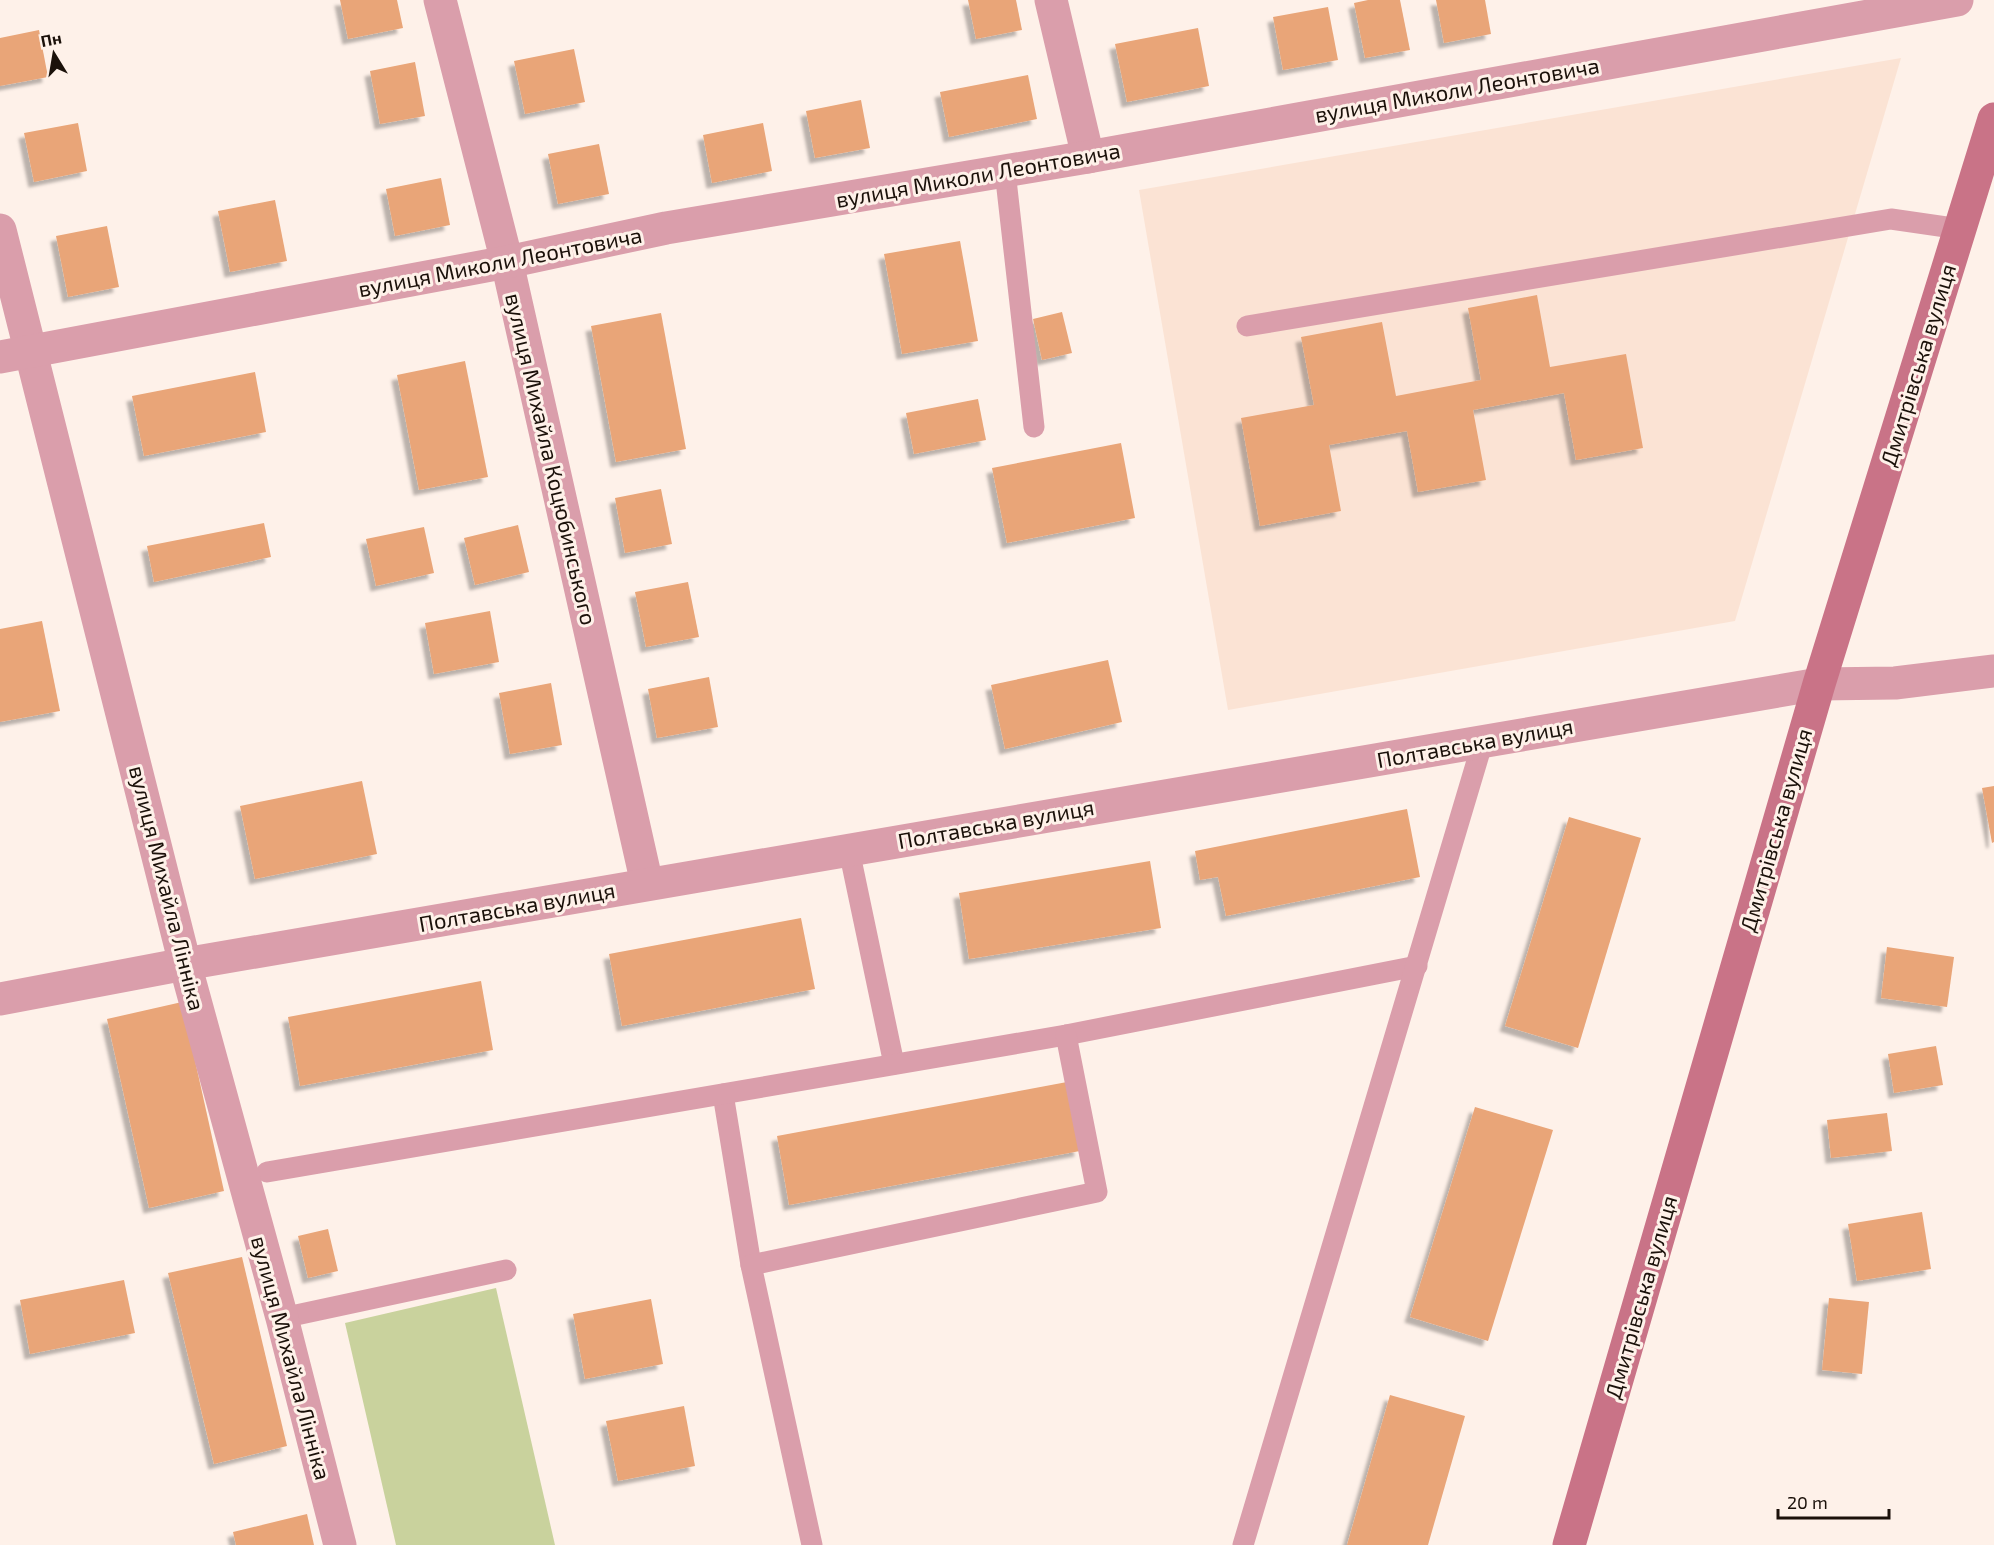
<svg xmlns="http://www.w3.org/2000/svg" width="1994" height="1545" font-family="'Exo 2',sans-serif">
<style>
.built{fill:#fbe3d4}
.green{fill:#c9d29d}
.building{fill:#e9a578;filter:url(#shadow)}
.lines{fill:none;stroke-linecap:round;stroke-linejoin:round}
.lane{stroke:#da9eab;stroke-width:21}
.street{stroke:#da9eab;stroke-width:33}
.secondary{stroke:#c97387;stroke-width:33}
.labels{text-anchor:middle;stroke-width:6;stroke-linejoin:round;paint-order:stroke}
.street-label{font-size:22px;fill:#1b110a;stroke:#fef1e9}
</style>
<defs>
<filter id="shadow"><feDropShadow dx="-5.5" dy="5.5" stdDeviation="1.5" flood-color="#0004"/></filter>
</defs>
<rect width="100%" height="100%" fill="#fef1e9"/>
<polygon class="built" points="1901,58 1735,621 1228,710 1139,190"/>
<polygon class="green" points="496,1288 555,1545 396,1545 345,1323"/>
<g class="building">
<polygon points="340,0 397,0 403,28 348,39"/>
<polygon points="968,0 1016,0 1022,30 976,39"/>
<polygon points="1368,0 1400,0 1410,50 1365,58 1354,3"/>
<polygon points="1436,0 1485,0 1491,34 1444,43"/>
<polygon points="1328,7 1338,60 1283,70 1273,17"/>
<polygon points="1198,28 1209,86 1127,102 1115,44"/>
<polygon points="39,30 48,77 0,86 0,38"/>
<polygon points="574,49 585,102 525,114 514,61"/>
<polygon points="415,62 425,116 380,124 370,71"/>
<polygon points="1028,75 1037,119 949,137 940,92"/>
<polygon points="861,100 870,148 815,158 806,111"/>
<polygon points="78,123 87,171 34,182 24,133"/>
<polygon points="763,123 772,171 712,183 703,135"/>
<polygon points="599,144 609,194 558,204 548,154"/>
<polygon points="441,178 450,225 395,236 386,189"/>
<polygon points="275,200 287,261 230,272 218,211"/>
<polygon points="107,226 119,287 68,297 56,236"/>
<polygon points="960,241 978,341 902,354 884,254"/>
<polygon points="1537,295 1550,367 1626,354 1643,448 1576,460 1564,393 1473,410 1486,480 1418,492 1407,431 1329,445 1341,511 1260,526 1241,418 1314,405 1301,337 1382,322 1396,396 1481,380 1468,308"/>
<polygon points="1062,312 1072,353 1042,360 1033,319"/>
<polygon points="661,313 686,449 616,462 591,326"/>
<polygon points="465,361 488,477 419,490 397,375"/>
<polygon points="255,372 266,432 144,456 132,396"/>
<polygon points="978,399 986,440 914,454 906,413"/>
<polygon points="1121,443 1135,518 1007,543 992,468"/>
<polygon points="661,489 672,544 625,553 615,498"/>
<polygon points="264,523 271,557 154,582 147,546"/>
<polygon points="518,525 529,572 475,585 464,538"/>
<polygon points="424,527 434,573 376,586 366,539"/>
<polygon points="688,582 699,637 646,647 635,592"/>
<polygon points="490,611 499,662 434,674 425,623"/>
<polygon points="42,621 60,711 0,722 0,629"/>
<polygon points="1108,660 1122,722 1005,749 991,685"/>
<polygon points="709,677 718,727 657,738 648,689"/>
<polygon points="551,683 562,745 510,754 499,693"/>
<polygon points="362,781 377,854 255,879 240,806"/>
<polygon points="1994,786 1994,842 1992,843 1982,788"/>
<polygon points="1407,809 1420,877 1226,916 1218,877 1200,880 1195,851"/>
<polygon points="1569,817 1641,838 1578,1048 1505,1026"/>
<polygon points="1150,861 1161,928 969,959 959,893"/>
<polygon points="801,918 815,989 622,1026 609,954"/>
<polygon points="1887,947 1954,957 1947,1007 1881,998"/>
<polygon points="481,981 493,1050 300,1086 288,1017"/>
<polygon points="182,1002 224,1191 149,1208 107,1019"/>
<polygon points="1936,1046 1943,1085 1894,1093 1888,1054"/>
<polygon points="1067,1082 1080,1151 789,1205 777,1136"/>
<polygon points="1475,1107 1553,1130 1488,1341 1410,1317"/>
<polygon points="1887,1113 1892,1151 1831,1158 1827,1120"/>
<polygon points="1922,1212 1931,1269 1857,1281 1848,1224"/>
<polygon points="328,1229 338,1271 308,1278 298,1236"/>
<polygon points="242,1257 287,1446 214,1464 168,1273"/>
<polygon points="124,1280 135,1333 30,1354 20,1300"/>
<polygon points="1829,1298 1869,1302 1862,1374 1822,1370"/>
<polygon points="651,1299 663,1364 585,1379 573,1314"/>
<polygon points="1390,1395 1465,1416 1428,1545 1347,1545"/>
<polygon points="684,1406 695,1466 618,1481 606,1421"/>
<polygon points="307,1514 314,1545 236,1545 233,1532"/>
</g>
<g class="lines">
<g class="lane">
<polyline points="1005,171 1034,427"/>
<polyline points="1247,326 1891,219 1960,229"/>
<polyline points="849,850 894,1064"/>
<polyline points="723,1094 751,1265"/>
<polyline points="267,1172 1066,1035 1417,966"/>
<polyline points="282,1318 506,1270"/>
<polyline points="812,1545 751,1265 1097,1192 1066,1035"/>
<polyline points="1243,1545 1483,741"/>
</g>
<g class="street">
<polyline points="440,0 507,262 647,884"/>
<polyline points="1051,0 1088,157"/>
<polyline points="0,230 185,964 282,1318 340,1545"/>
<polyline points="0,357 507,262 666,228 1088,157 1957,0"/>
<polyline points="0,999 185,964 1819,684 1895,683 1994,671"/>
</g>
<polyline class="secondary" points="1569,1545 1819,684 1994,119"/>
</g>
<g class="labels">
<g class="street-label">
<text transform="translate(1457 90) rotate(-10)" y="8">вулиця Миколи Леонтовича</text>
<text transform="translate(978 175) rotate(-10)" y="8">вулиця Миколи Леонтовича</text>
<text transform="translate(500 262) rotate(-11)" y="8">вулиця Миколи Леонтовича</text>
<text transform="translate(1918 365) rotate(-73)" y="8">Дмитрівська вулиця</text>
<text transform="translate(551 459) rotate(77)" y="8">вулиця Михайла Коцюбинського</text>
<text transform="translate(1475 743) rotate(-10)" y="8">Полтавська вулиця</text>
<text transform="translate(996 824) rotate(-10)" y="8">Полтавська вулиця</text>
<text transform="translate(1776 830) rotate(-74)" y="8">Дмитрівська вулиця</text>
<text transform="translate(167 888) rotate(76)" y="8">вулиця Михайла Лінніка</text>
<text transform="translate(517 907) rotate(-10)" y="8">Полтавська вулиця</text>
<text transform="translate(1641 1297) rotate(-74)" y="8">Дмитрівська вулиця</text>
<text transform="translate(291 1358) rotate(75)" y="8">вулиця Михайла Лінніка</text>
</g>
</g>
<g transform="translate(54 54) rotate(349)" stroke="#fef1e9" stroke-width="4.5" paint-order="stroke">
<path d="M0-4.5L10 22L0 15L-10 22Z" fill="#1b110a"/>
<text y="-9" font-size="16" font-weight="bold" text-anchor="middle" fill="#1b110a">Пн</text>
</g>
<path d="M1778 1509v9h111v-9" fill="none" stroke="#1b110a" stroke-width="3"/>
<text x="1787" y="1509" font-size="18" fill="#1b110a" stroke="#fef1e9" stroke-width="4.5" paint-order="stroke">20 m</text>
</svg>
